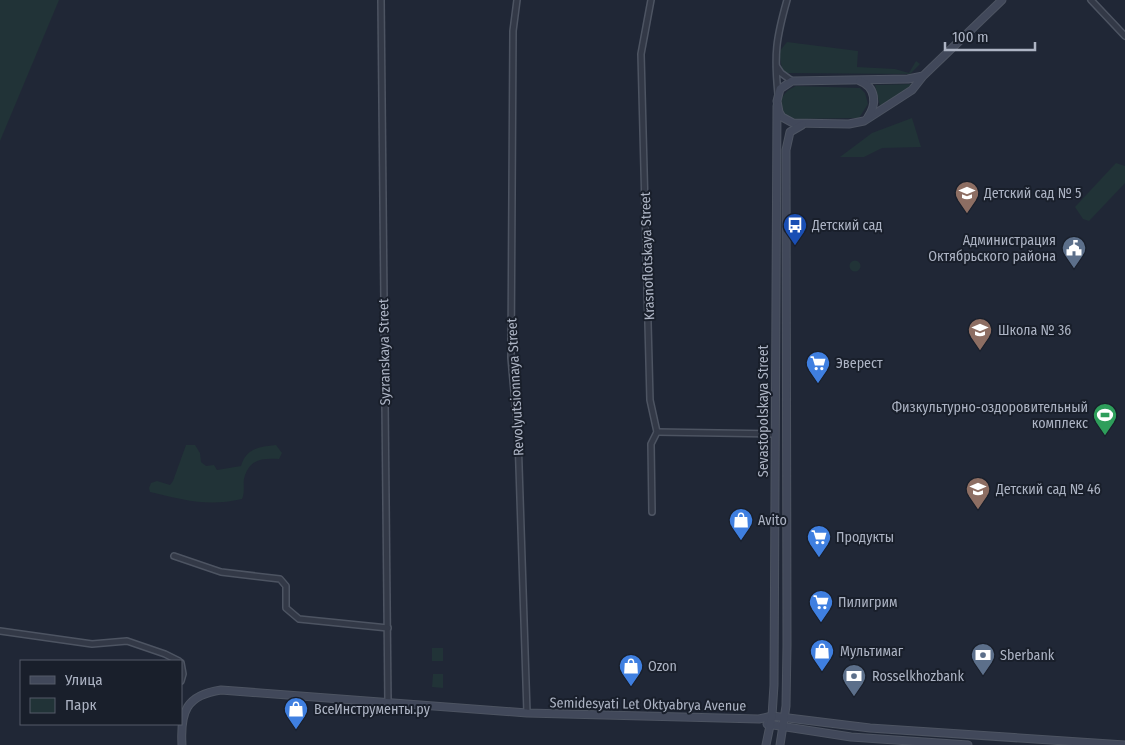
<svg xmlns="http://www.w3.org/2000/svg" width="1125" height="745" font-family="'Fira Sans Condensed',sans-serif">
<style>
.green{fill:#213337}
.lines{fill:none;stroke-linecap:round;stroke-linejoin:round}
.street-casing{stroke:#4d5462;stroke-width:8}
.secondary-casing{stroke:#4d5462;stroke-width:9}
.street{stroke:#333947;stroke-width:5}
.secondary{stroke:#41485a;stroke-width:7}
.labels{text-anchor:middle;stroke-width:4;stroke-linejoin:round;paint-order:stroke}
.poi-label{font-size:14px;fill:#adb4c4;stroke:#191f2b;text-anchor:start}
.street-label{font-size:14px;fill:#adb4c4;stroke:#191f2b}
</style>
<rect width="100%" height="100%" fill="#202736"/>
<g class="green">
<polygon points="0,0 59,0 0,141"/>
<polygon points="787,42 858,51 857,67 895,69 909,73 916,61 920,64 910,74 786,73 782,69 779,52"/>
<polygon points="914,84 880,106 875,85"/>
<path d="M 796,86 L 860,88 L 865,93 L 868,104 L 859,118 L 789,119 C 777,106 779,93 796,86 Z"/>
<polygon points="912,118 921,147 882,148 864,157 840,157 872,133"/>
<polygon points="1116,163 1125,166 1125,183 1089,221 1083,219 1075,207"/>
<circle cx="855" cy="266" r="5.5"/>
<path d="M 186,445 L 195,445 L 200,453 L 201,462 L 206,466 L 214,465 L 217,470 L 241,466 C 246,448 259,447 276,445 L 282,453 L 279,459 C 262,458 249,459 244,479 C 243,486 245,492 242,499 C 208,507 184,500 150,492 L 149,488 L 151,483 L 157,481 L 170,485 L 173,481 Z"/>
<rect x="432" y="648" width="11" height="13"/>
<polygon points="433,674 443,674 443,688 432,687"/>
</g>
<g class="lines">
<g class="street-casing">
<g id="street">
<polyline points="381,0 388,703"/>
<polyline points="517,0 513,31 511,358 518,436 527,713"/>
<polyline points="651,0 641,54 650,400 657,432 651,444 652,512"/>
<polyline points="1091,0 1125,36"/>
<polyline points="777,67 781,73 792,81"/>
<path d="M 778,94 C 774,54 776,39 787,0"/>
<polyline points="657,432 775,434"/>
<polyline points="174,556 221,572 280,579 286,586 286,608 299,619 388,628"/>
<polyline points="0,631 92,644 127,641 165,654 179,661"/>
<polyline points="181,663 183,674 181,681"/>
</g>
</g>
<g class="secondary-casing">
<g id="secondary">
<polyline points="923,76 908,79 792,81 780,89 777,101 779,112 782,117 793,123 849,124 864,121 912,90 923,76 1002,0"/>
<path d="M 860,81 C 876,87 877,104 868,117"/>
<polyline points="767,724 851,737 968,745"/>
<path d="M 182,745 C 180,712 186,695 221,690 L 527,713 L 759,719 L 772,716 L 870,728 L 1125,745"/>
<polyline points="766,745 772,716 774,685 777,106"/>
<polyline points="780,745 786,706 787,645 786,150 790,132 802,125"/>
</g>
</g>
<use href="#street" class="street"/>
<use href="#secondary" class="secondary"/>
</g>
<defs>
<g id="school-pin" transform="scale(1.25)"><path d="M0 17L-7.5 6A9.5 9.5 0 1 1 7.5 6Z" fill="#8d6e63" stroke="#191f2b"/><path d="M0-5L7-2L0 1L-7-2ZM-4 1L0 2.5L4 1V4Q0 6-4 4Z" fill="#fff"/></g>
<g id="bus-pin" transform="scale(1.25)"><path d="M0 17L-7.5 6A9.5 9.5 0 1 1 7.5 6Z" fill="#1a4fb4" stroke="#191f2b"/><path d="M-5-6H5V4H4V6H2V4H-2V6H-4V4H-5ZM-3.5-4V0h7V-4ZM-3.5 1.2v1.5H-2V1.2ZM2 1.2v1.5H3.5V1.2Z" fill="#fff"/></g>
<g id="civic-pin" transform="scale(1.25)"><path d="M0 17L-7.5 6A9.5 9.5 0 1 1 7.5 6Z" fill="#5c6f8a" stroke="#191f2b"/><path d="M-.6-6.5H3V-4.5H.6V-3L4-1V1h2V6H-6V1h2V-1L-.6-3ZM-1.2 2.5V6h2.4V2.5Z" fill="#fff"/></g>
<g id="supermarket-pin" transform="scale(1.25)"><path d="M0 17L-7.5 6A9.5 9.5 0 1 1 7.5 6Z" fill="#3f7fe0" stroke="#191f2b"/><path d="M-6-5.5h2.5l.6 2H6L4.5 2H-2.5L-4.4-4H-6ZM-1.5 3.2a1.3 1.3 0 1 0 .1 0ZM3 3.2a1.3 1.3 0 1 0 .1 0Z" fill="#fff"/></g>
<g id="stadium-pin" transform="scale(1.25)"><path d="M0 17L-7.5 6A9.5 9.5 0 1 1 7.5 6Z" fill="#2e9e5b" stroke="#191f2b"/><path d="M0-5a6.5 5 0 1 0 0 10a6.5 5 0 1 0 0-10ZM-3.5-1.8h7v3.6h-7Z" fill="#fff"/></g>
<g id="shop-pin" transform="scale(1.25)"><path d="M0 17L-7.5 6A9.5 9.5 0 1 1 7.5 6Z" fill="#3f7fe0" stroke="#191f2b"/><path d="M-5-2.5h2.3a2.7 3.5 0 0 1 5.4 0H5L5.5 6h-11ZM-1.5-2.5h3a1.5 2.3 0 0 0-3 0Z" fill="#fff"/></g>
<g id="bank-pin" transform="scale(1.25)"><path d="M0 17L-7.5 6A9.5 9.5 0 1 1 7.5 6Z" fill="#5c6f8a" stroke="#191f2b"/><path d="M-6-4H6V4H-6ZM0-2.3a2.3 2.3 0 1 0 0 4.6a2.3 2.3 0 1 0 0-4.6Z" fill="#fff"/></g>
</defs>
<g fill-rule="evenodd">
<use href="#school-pin" x="967" y="193"/>
<use href="#bus-pin" x="795" y="225"/>
<use href="#civic-pin" x="1074" y="248"/>
<use href="#school-pin" x="980" y="330"/>
<use href="#supermarket-pin" x="818" y="363"/>
<use href="#stadium-pin" x="1105" y="415"/>
<use href="#school-pin" x="978" y="489"/>
<use href="#shop-pin" x="741" y="520"/>
<use href="#supermarket-pin" x="819" y="537"/>
<use href="#supermarket-pin" x="821" y="602"/>
<use href="#shop-pin" x="822" y="651"/>
<use href="#bank-pin" x="983" y="655"/>
<use href="#shop-pin" x="631" y="666"/>
<use href="#bank-pin" x="854" y="676"/>
<use href="#shop-pin" x="296" y="709"/>
</g>
<g class="labels">
<g class="poi-label">
<text x="984" y="198">Детский сад № 5</text>
<text x="812" y="230">Детский сад</text>
<text x="1056" y="245" text-anchor="end">Администрация<tspan x="1056" dy="16">Октябрьского района</tspan></text>
<text x="998" y="335">Школа № 36</text>
<text x="836" y="368">Эверест</text>
<text x="1088" y="412" text-anchor="end">Физкультурно-оздоровительный<tspan x="1088" dy="16">комплекс</tspan></text>
<text x="996" y="494">Детский сад № 46</text>
<text x="758" y="525">Avito</text>
<text x="836" y="542">Продукты</text>
<text x="838" y="607">Пилигрим</text>
<text x="840" y="656">Мультимаг</text>
<text x="1000" y="660">Sberbank</text>
<text x="648" y="671">Ozon</text>
<text x="872" y="681">Rosselkhozbank</text>
<text x="314" y="714">ВсеИнструменты.ру</text>
</g>
<g class="street-label">
<text transform="translate(647 256) rotate(-92)" y="5">Krasnoflotskaya Street</text>
<text transform="translate(384 352) rotate(-91)" y="5">Syzranskaya Street</text>
<text transform="translate(515 387) rotate(-93)" y="5">Revolyutsionnaya Street</text>
<text transform="translate(763 411) rotate(-90)" y="5">Sevastopolskaya Street</text>
<text transform="translate(648 704) rotate(1)" y="5">Semidesyati Let Oktyabrya Avenue</text>
</g>
</g>
<rect x="20" y="660" width="162" height="65" fill="#191f2b" stroke="#545b68"/>
<rect x="30" y="676" width="25" height="8" fill="#41485a" stroke="#545b68"/>
<text x="65" y="685" font-size="15" fill="#adb4c4">Улица</text>
<rect x="30" y="698" width="25" height="15" fill="#213337" stroke="#545b68"/>
<text x="65" y="710" font-size="15" fill="#adb4c4">Парк</text>
<path d="M945 42v8h90v-8" fill="none" stroke="#adb4c4" stroke-width="2.5"/>
<text x="952" y="42" font-size="15" fill="#adb4c4" stroke="#191f2b" stroke-width="4" paint-order="stroke">100 m</text>
</svg>
